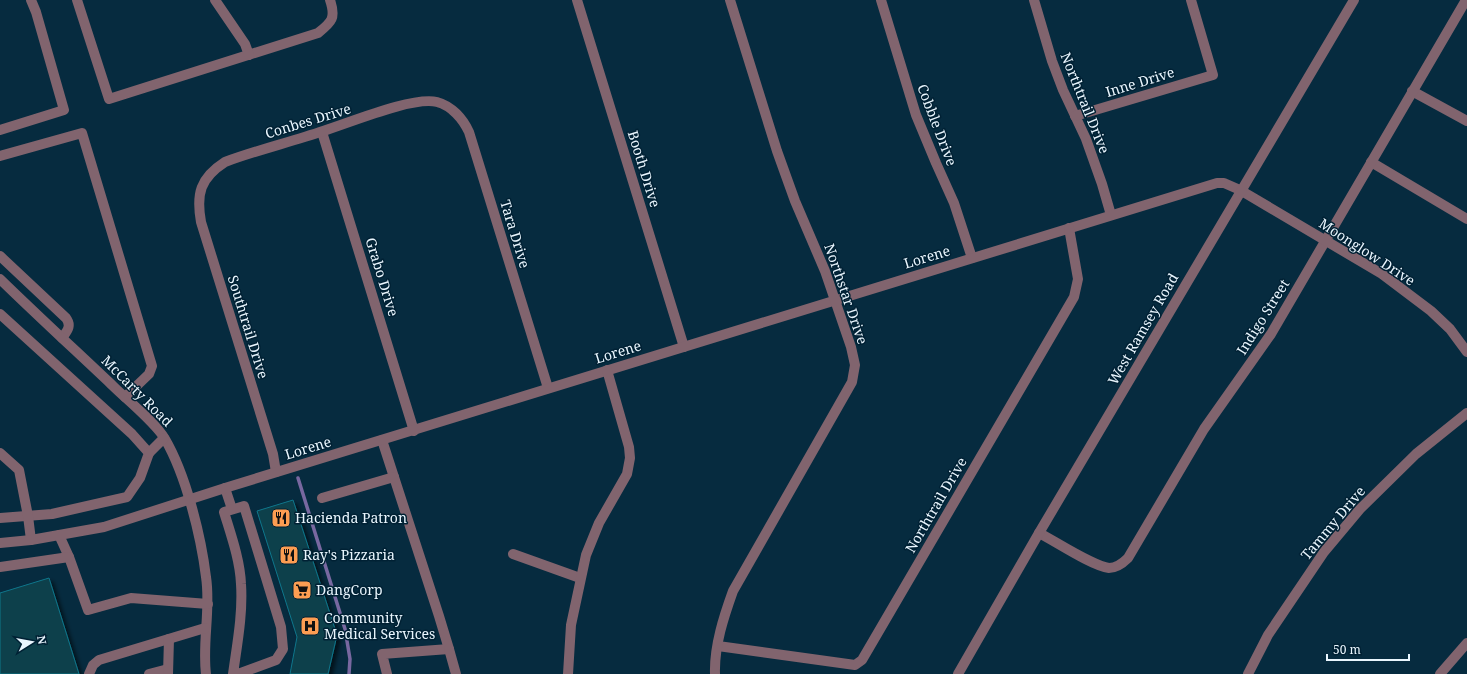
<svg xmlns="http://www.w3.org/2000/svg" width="1467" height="674" font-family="'Noto Serif',serif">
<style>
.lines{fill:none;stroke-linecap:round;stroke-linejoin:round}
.stream{stroke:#7868a0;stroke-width:3.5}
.building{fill:#0f404b;stroke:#0f768b;filter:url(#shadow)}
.minor{stroke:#81646e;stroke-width:10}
.labels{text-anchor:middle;stroke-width:3;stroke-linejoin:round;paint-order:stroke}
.street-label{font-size:14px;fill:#e9f6fe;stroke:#002134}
.poi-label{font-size:14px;fill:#e9f6fe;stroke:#002134;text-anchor:start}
</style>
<defs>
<filter id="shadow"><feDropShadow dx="3.5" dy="3.5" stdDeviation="2" flood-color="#0009"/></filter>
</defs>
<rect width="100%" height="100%" fill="#062b3f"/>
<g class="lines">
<polyline class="stream" points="298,478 345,629 350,659 349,674"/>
</g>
<g class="building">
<polygon points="293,500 337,635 328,674 290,674 297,637 257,511"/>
<polygon points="49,578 79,674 0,674 0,593"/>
</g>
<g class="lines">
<g class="minor">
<path d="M 77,0 L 109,99 L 318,33 C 332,22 336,18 330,0"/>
<polyline points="215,0 245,44 249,55"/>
<polyline points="577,0 684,347"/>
<polyline points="881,0 916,115 936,163 954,203 972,258"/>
<polyline points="1034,0 1052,61 1063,90 1086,139 1102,184 1111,215"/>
<polyline points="1412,91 1467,121"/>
<polyline points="1075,116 1213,75 1191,0"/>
<polyline points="0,130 64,110 36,12 31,0"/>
<polyline points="322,132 414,431"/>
<polyline points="0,156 82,133 152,366 149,374 125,397"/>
<polyline points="1371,162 1467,219"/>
<path d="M 0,256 L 66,318 C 72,326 67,331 62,338"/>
<path d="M 0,279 C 37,315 75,350 112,385 C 127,400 155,422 165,439 C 186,475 201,536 206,577 C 211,609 202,642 206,674"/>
<polyline points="0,314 132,434 149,453 140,478 127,497 52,514 0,518"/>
<polyline points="382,440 439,616 449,649 382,654 387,674"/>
<polyline points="0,453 19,470 28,516 31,540"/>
<polyline points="149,453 164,438"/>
<path d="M 276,472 L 273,454 L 201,222 C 196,194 200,178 225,162 C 257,150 291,142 323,131 C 349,123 413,96 437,102 C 452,106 463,119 469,132 L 548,388"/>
<polyline points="225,488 232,509"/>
<polyline points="322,498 394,477"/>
<path d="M 1039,533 C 1055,541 1092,566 1109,568 C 1116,568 1123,563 1128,558 L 1204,429 L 1271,334 L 1466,0"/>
<polyline points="59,535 69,557 88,610 131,598 208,604"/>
<polyline points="0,543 31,540 104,527 225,488 1217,183 1224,183 1240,190 1382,274 1431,311 1450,329 1467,352"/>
<polyline points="513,554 580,578"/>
<polyline points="0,567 69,557"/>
<polyline points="718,646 855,665 862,660 1074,297 1078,279 1069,228"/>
<polyline points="449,649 456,674"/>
<polyline points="89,674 93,665 99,660 205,628"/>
<polyline points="149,674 168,669"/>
<polyline points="168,674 169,639"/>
<path d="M 233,674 C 237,645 243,614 241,584 C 240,560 231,535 224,512 L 244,506 L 281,627 L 283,649 L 276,660 L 238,674"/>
<polyline points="568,674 571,625 586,555 599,523 627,474 630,458 629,447 607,370"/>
<path d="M 715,674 C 714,646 724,616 733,591 L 852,382 L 855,365 L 851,347 L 825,271 L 795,201 L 777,151 L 730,0"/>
<polyline points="958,674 1039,533 1354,0"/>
<polyline points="1248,674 1268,635 1324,552 1360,509 1416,454 1467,413"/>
<polyline points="1440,674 1467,643"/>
</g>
</g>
<defs>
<g id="restaurant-square" transform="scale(1)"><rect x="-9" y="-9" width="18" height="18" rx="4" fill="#fc9d52" stroke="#002134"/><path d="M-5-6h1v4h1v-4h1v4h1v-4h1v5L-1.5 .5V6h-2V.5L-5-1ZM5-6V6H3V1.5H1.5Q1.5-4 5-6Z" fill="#111"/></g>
<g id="supermarket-square" transform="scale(1)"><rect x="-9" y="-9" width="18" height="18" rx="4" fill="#fc9d52" stroke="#002134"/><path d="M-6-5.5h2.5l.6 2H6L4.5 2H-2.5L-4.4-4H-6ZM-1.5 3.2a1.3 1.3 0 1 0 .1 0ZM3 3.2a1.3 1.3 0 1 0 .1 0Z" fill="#111"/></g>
<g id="hospital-square" transform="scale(1)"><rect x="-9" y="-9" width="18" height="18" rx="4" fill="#fc9d52" stroke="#002134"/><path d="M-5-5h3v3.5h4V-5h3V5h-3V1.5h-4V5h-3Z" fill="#111"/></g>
</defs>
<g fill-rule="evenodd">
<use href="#restaurant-square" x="281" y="518"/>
<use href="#restaurant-square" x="289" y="555"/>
<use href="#supermarket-square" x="302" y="590"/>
<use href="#hospital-square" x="310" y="626"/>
</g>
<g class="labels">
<g class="street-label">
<text transform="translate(1140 82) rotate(-17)" y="5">Inne Drive</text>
<text transform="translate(1085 103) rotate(68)" y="5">Northtrail Drive</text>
<text transform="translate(308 121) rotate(-17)" y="5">Conbes Drive</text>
<text transform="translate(937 125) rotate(69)" y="5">Cobble Drive</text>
<text transform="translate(644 169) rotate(73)" y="5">Booth Drive</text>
<text transform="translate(515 234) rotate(73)" y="5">Tara Drive</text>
<text transform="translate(1367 252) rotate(33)" y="5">Moonglow Drive</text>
<text transform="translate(927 257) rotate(-17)" y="5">Lorene</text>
<text transform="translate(382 277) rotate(73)" y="5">Grabo Drive</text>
<text transform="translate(846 294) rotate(71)" y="5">Northstar Drive</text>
<text transform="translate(1263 317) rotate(-58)" y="5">Indigo Street</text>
<text transform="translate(248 327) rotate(73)" y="5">Southtrail Drive</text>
<text transform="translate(1143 329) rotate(-60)" y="5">West Ramsey Road</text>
<text transform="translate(618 352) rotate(-17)" y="5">Lorene</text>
<text transform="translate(137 391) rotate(45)" y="5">McCarty Road</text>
<text transform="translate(308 448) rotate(-17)" y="5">Lorene</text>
<text transform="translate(936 505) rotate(-60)" y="5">Northtrail Drive</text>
<text transform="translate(1333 523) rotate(-50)" y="5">Tammy Drive</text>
</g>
<g class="poi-label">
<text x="295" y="523">Hacienda Patron</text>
<text x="303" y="560">Ray's Pizzaria</text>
<text x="316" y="595">DangCorp</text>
<text x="324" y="623">Community<tspan x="324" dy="16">Medical Services</tspan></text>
</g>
</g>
<g transform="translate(32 642) rotate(79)" stroke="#002134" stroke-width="3" paint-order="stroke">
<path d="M0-3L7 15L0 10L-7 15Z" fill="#e9f6fe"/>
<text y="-6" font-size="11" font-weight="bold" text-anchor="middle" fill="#e9f6fe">N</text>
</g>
<path d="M1327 654v6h82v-6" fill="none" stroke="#e9f6fe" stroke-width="2"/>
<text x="1333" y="654" font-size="12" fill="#e9f6fe" stroke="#002134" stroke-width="3" paint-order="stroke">50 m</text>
</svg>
